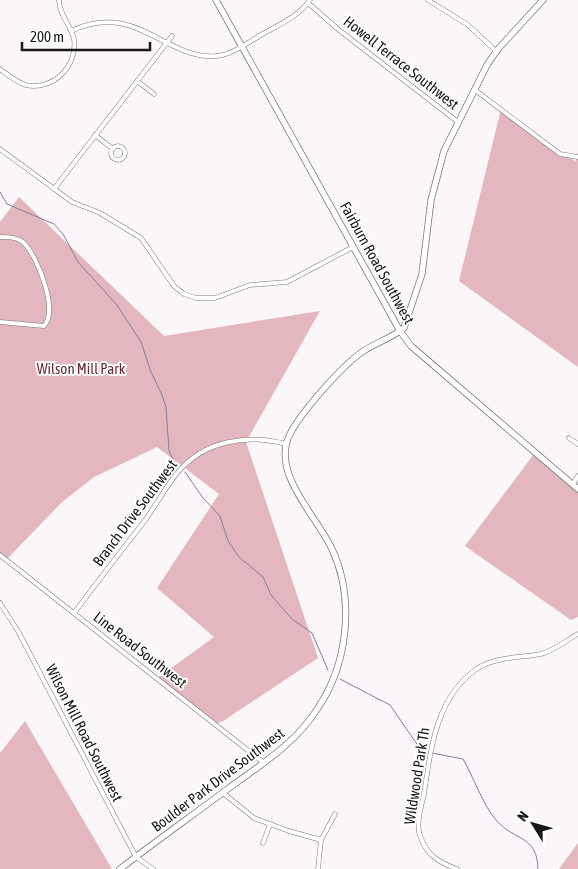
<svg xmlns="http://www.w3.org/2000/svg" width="578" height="869" font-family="'Asap Condensed',sans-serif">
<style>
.green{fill:#e3b7bd}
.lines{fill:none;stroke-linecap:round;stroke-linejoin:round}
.stream{stroke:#847f9d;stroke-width:1}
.street-casing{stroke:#7a7779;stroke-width:5}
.secondary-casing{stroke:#7a7779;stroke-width:7}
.street{stroke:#fff;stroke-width:4}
.secondary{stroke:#fff;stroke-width:5.5}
.labels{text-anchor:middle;stroke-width:4;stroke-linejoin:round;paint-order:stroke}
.street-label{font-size:15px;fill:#191819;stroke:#fff}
.park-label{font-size:15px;fill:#6a2b38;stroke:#fff}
</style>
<rect width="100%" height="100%" fill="#faf6f9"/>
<g class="green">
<polygon points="501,109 565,156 576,161 578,152 578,367 459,281"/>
<polygon points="19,197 164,336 320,311 246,442 318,658 223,721 215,724 155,680 214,637 157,588 219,494 157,447 94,477 61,503 7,559 0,554 0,222"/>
<polygon points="534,454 578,490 578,617 571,620 465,546"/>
<polygon points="25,721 112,869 0,869 0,753"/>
<polygon points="578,843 578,869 559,869"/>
</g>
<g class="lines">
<g class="stream">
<polyline points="0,192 7,204 54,224 63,234 78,262 117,305 141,342 151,372 162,395 166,407 169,451 175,463"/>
<polyline points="185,472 203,498 220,516 228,541 239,557 263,577 271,595 292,619 312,633 328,670"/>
<polyline points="340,679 390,705 423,753 428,753"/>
<path d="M 432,753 L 463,759 C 473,776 484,807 496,820 C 515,842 537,834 538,869"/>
</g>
<g class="street-casing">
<g id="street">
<polyline points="428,0 468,25 496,51"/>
<polyline points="308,3 339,30 458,122"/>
<path d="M 71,31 C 136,0 167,61 216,56 C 232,55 247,43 261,35 C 278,25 298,17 310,0"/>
<path d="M 0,69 C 8,75 16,82 26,85 C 53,91 78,66 74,39 C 71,25 59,15 59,0"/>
<polyline points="137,81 154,94"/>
<polyline points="475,90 560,154 578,157"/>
<polyline points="95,135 113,149"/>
<circle cx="118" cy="153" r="7"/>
<polyline points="0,149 72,202 100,213 141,238 174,286 184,294 196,298 215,298 250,285 287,282 353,247"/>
<polyline points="54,189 172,36"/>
<path d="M 0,237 C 8,237 16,237 23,242 C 37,255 59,310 44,326 L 0,322"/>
<polyline points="569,438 578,444"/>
<polyline points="573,484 578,476"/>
<polyline points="0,555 264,763"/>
<polyline points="0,603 18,631 136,857 153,869"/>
<path d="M 74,613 C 98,581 122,550 146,519 C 157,504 166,486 178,472 C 205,440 248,434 286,444"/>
<polyline points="223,793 254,818 289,831 321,840"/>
<polyline points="263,843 270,824"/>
<polyline points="318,869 321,840 335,814"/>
<path d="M 457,869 C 441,863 427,856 421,838 C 415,826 421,807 424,794 C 431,748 436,696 478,668 C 498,656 520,658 541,654 C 553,651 567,640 578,634"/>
</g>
</g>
<g class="secondary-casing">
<g id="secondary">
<polyline points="216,0 400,331 411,346 578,489"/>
<path d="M 120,869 C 156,841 193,815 229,788 C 262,764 296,743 318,708 C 348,663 355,599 332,549 C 317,516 270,473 290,434 C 302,411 341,367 362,352 C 375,343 392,338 404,328 L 422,274 L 431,200 L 444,151 L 487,65 L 498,49 L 543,0"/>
</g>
</g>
<use href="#street" class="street"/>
<use href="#secondary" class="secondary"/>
</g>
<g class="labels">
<g class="street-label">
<text transform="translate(401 63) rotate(38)" y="5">Howell Terrace Southwest</text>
<text transform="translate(377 263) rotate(61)" y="5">Fairburn Road Southwest</text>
<text transform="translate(135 513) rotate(-53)" y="5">Branch Drive Southwest</text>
<text transform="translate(140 650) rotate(38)" y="5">Line Road Southwest</text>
<text transform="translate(84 733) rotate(63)" y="5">Wilson Mill Road Southwest</text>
<text transform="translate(417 776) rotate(-81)" y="5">Wildwood Park Th</text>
<text transform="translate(218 780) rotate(-37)" y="5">Boulder Park Drive Southwest</text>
</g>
<g class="park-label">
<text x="81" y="374">Wilson Mill Park</text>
</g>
</g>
<g transform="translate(533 824) rotate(307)" stroke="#ffffff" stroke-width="4" paint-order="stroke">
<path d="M0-4L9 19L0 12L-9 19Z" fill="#191819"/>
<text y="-8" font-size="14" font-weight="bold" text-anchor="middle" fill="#191819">N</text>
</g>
<path d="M22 42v8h128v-8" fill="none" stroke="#191819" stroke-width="2.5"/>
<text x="30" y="42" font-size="15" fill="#191819" stroke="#ffffff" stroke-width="4" paint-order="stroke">200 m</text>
</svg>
